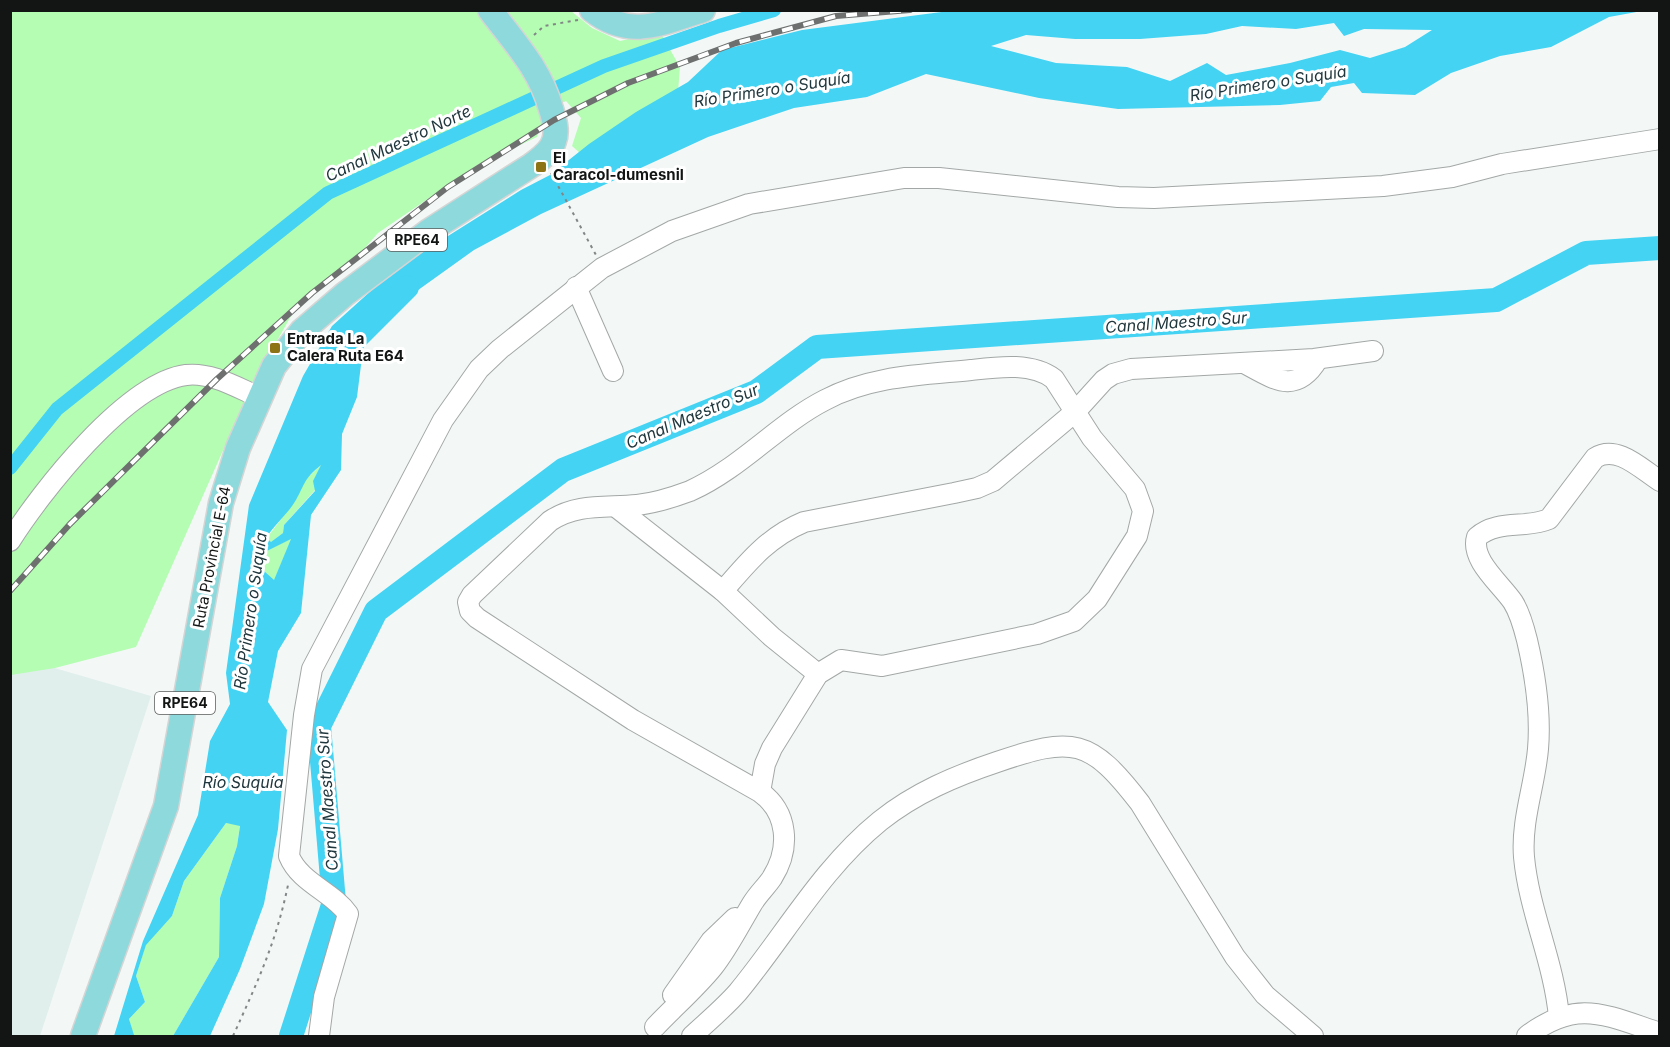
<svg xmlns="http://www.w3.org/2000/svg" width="1670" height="1047" font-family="Inter,sans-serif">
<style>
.built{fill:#e1efec}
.green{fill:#b5fdb3}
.water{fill:#44d3f2;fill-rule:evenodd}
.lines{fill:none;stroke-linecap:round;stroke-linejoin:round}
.canal{stroke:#44d3f2;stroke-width:14}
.river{stroke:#44d3f2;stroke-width:24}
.minor-casing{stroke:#a3a8a7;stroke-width:22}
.major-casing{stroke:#d5d5d5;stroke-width:27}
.path{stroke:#838686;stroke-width:2;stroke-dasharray:3 4.5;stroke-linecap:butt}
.minor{stroke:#fff;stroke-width:20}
.major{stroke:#8ed9dc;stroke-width:24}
.rail-casing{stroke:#6d706f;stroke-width:6}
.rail{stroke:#fff;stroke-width:4;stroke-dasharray:11;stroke-linecap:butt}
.poi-dot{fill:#8e7216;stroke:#fff;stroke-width:2}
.labels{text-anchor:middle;stroke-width:6;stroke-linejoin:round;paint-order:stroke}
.shield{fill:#fff;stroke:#5a5b5b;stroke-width:1.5}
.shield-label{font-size:14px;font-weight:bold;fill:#131515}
.poi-label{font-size:15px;font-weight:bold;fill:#131515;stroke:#fff;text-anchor:start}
.street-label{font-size:15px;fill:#131515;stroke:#fff}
.water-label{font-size:16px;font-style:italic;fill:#20373d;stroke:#fff}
</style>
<rect width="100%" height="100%" fill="#f3f8f7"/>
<polygon class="built" points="10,655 151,696 40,1036 11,1036"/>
<g class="green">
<polygon points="11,11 477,11 531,86 532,99 543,94 505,11 571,11 592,28 620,41 660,32 680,67 678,92 587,159 572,146 581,118 566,101 545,111 537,137 479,164 378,233 350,265 295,309 252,385 136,647 55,668 11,675"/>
<polygon points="323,463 315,490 284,525 283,533 271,543 266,539 296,500 303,482"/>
<polygon points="292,538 274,581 263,570 267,551"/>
<polygon points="226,823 240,825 237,846 220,898 219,957 173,1036 133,1036 129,1019 145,1002 136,976 146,944 172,916 184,881"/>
</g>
<path class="water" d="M 957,10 L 1642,11 L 1609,17 L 1551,47 L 1500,56 L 1451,73 L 1415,95 L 1362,93 L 1354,83 L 1331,87 L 1320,101 L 1280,105 L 1118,109 L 1039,98 L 926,74 L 867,97 L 794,108 L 708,137 L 541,214 L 474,250 L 414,293 L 373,316 L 363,349 L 357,397 L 342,434 L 341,470 L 311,515 L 301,613 L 278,651 L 268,702 L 287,730 L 278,829 L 264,904 L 240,969 L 210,1036 L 173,1036 L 219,957 L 220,898 L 237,846 L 240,826 L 226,823 L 184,881 L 172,916 L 146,945 L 136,976 L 145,1002 L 129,1019 L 134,1035 L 114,1036 L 143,941 L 198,815 L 210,741 L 230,704 L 226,673 L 249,505 L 303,376 L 332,326 L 394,270 L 521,190 L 550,175 L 589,144 L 636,112 L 688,82 L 722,50 L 802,30 ZM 1334,23 L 1344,36 L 1364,29 L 1432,30 L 1405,47 L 1370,58 L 1340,50 L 1290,63 L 1226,75 L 1207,63 L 1170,81 L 1127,67 L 1056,63 L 991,46 L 1026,35 L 1075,39 L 1140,39 L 1206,34 L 1242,26 L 1296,29 ZM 321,465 L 313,481 L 315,491 L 284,525 L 283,533 L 271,542 L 266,538 C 274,525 288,514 296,500 C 306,482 303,480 321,465 ZM 291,539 L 274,580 L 263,570 L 267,551 Z"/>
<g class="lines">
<polyline class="canal" points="10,468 57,409 328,193 604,66 719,26 774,10"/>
<g class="river">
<polyline points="349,345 407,287"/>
<polyline points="291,1036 334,902 319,726 376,611 563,470 756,392 817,347 1496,300 1586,253 1660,248"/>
</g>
<g class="minor-casing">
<g id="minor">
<polyline points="576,287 613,371"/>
<path d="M 1244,363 C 1274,379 1296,396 1318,359"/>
<polyline points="616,507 723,591 772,637 818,674"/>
<path d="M 10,541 C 41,492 126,383 186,375 C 211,372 236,387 259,397"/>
<path d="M 723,591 C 748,562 768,537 804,522 L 954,493 L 977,488 L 993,481 L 1075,412 L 1104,380 L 1113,374 L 1131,369 L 1314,359 L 1373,351"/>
<polyline points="673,995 711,941 735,918"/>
<path d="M 1559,1017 C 1554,962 1529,911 1524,857 C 1521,820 1535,785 1538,749 C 1541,714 1535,674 1527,640 C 1524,628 1520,613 1513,602 C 1501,584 1470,560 1477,537 C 1498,519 1526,529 1549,519 L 1595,458 C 1617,444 1641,469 1660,481"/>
<path d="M 655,1027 C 674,1007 696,988 713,967 C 728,948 740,924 752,904 C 758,894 766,887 772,878 C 791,848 788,812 760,792 L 633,720 L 477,618 L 470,611 L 468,602 L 472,595 L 550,521 C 577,503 606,508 637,505 C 654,503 674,497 690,491 C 741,468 778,424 825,400 C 870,376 921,375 971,370 C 997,367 1032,362 1054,379 L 1092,438 L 1135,489 L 1143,511 L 1137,536 L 1097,599 L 1074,621 L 1037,634 L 882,666 L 841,660 L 818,674 L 772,748 L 765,764 L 760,792"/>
<path d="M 319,1036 L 324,997 L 348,914 C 333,892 300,883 289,856 L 304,715 L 312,669 L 443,420 L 479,369 L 500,349 L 602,268 L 672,231 L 749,204 L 904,178 L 939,178 L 1118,197 L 1154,198 L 1383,186 L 1452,177 L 1502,164 L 1660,139"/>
<path d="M 692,1036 C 707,1022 724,1008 738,992 C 785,935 822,868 880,821 C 915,793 955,776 997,762 C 1073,736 1090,738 1140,803 L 1235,957 L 1265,995 L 1313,1036"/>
<path d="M 1527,1036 C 1577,998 1605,1015 1660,1033"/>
</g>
</g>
<g class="major-casing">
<g id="major">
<path d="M 592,10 C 630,40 662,23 703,10"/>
<path d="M 83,1036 L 166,806 L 221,503 L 238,448 L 274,366 L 302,331 L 345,294 L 429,231 L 532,165 C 541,158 551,152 554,141 C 558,131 554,119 551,109 C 540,69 515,43 490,10"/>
</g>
</g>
<g class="path">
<polyline points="534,35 544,26 578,20"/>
<polyline points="551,173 596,255"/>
<path d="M 233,1036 C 257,983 276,943 288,885"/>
</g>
<use href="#minor" class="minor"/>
<use href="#major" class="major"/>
<g class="rail-casing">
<polyline id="rail" points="10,591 70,524 217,379 312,293 448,187 554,120 628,83 736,43 836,16 910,10"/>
</g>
<use href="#rail" class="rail"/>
</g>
<g class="poi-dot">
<rect x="535" y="161" width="12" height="12" rx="3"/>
<rect x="269" y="342" width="12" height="12" rx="3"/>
</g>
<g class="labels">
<g class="shield">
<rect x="387" y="229" width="60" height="22" rx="4.5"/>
<rect x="155" y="692" width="60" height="22" rx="4.5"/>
</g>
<g class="shield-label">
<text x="417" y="245">RPE64</text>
<text x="185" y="708">RPE64</text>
</g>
<g class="poi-label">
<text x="553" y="163">El<tspan x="553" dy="17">Caracol-dumesnil</tspan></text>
<text x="287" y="344">Entrada La<tspan x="287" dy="17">Calera Ruta E64</tspan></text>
</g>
<g class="street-label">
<text transform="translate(212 557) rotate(-79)" y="5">Ruta Provincial E-64</text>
</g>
<g class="water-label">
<text transform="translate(1268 83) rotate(-9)" y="6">Río Primero o Suquía</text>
<text transform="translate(772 89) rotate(-9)" y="6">Río Primero o Suquía</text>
<text transform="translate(398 143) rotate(-25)" y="6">Canal Maestro Norte</text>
<text transform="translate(1176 322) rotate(-4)" y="6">Canal Maestro Sur</text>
<text transform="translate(692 416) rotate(-23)" y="6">Canal Maestro Sur</text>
<text transform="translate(250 611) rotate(-82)" y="6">Río Primero o Suquía</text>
<text x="243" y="788">Río Suquía</text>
<text transform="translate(327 800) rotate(-94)" y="6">Canal Maestro Sur</text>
</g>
</g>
<rect width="1670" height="1047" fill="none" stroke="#131515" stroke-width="24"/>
</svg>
